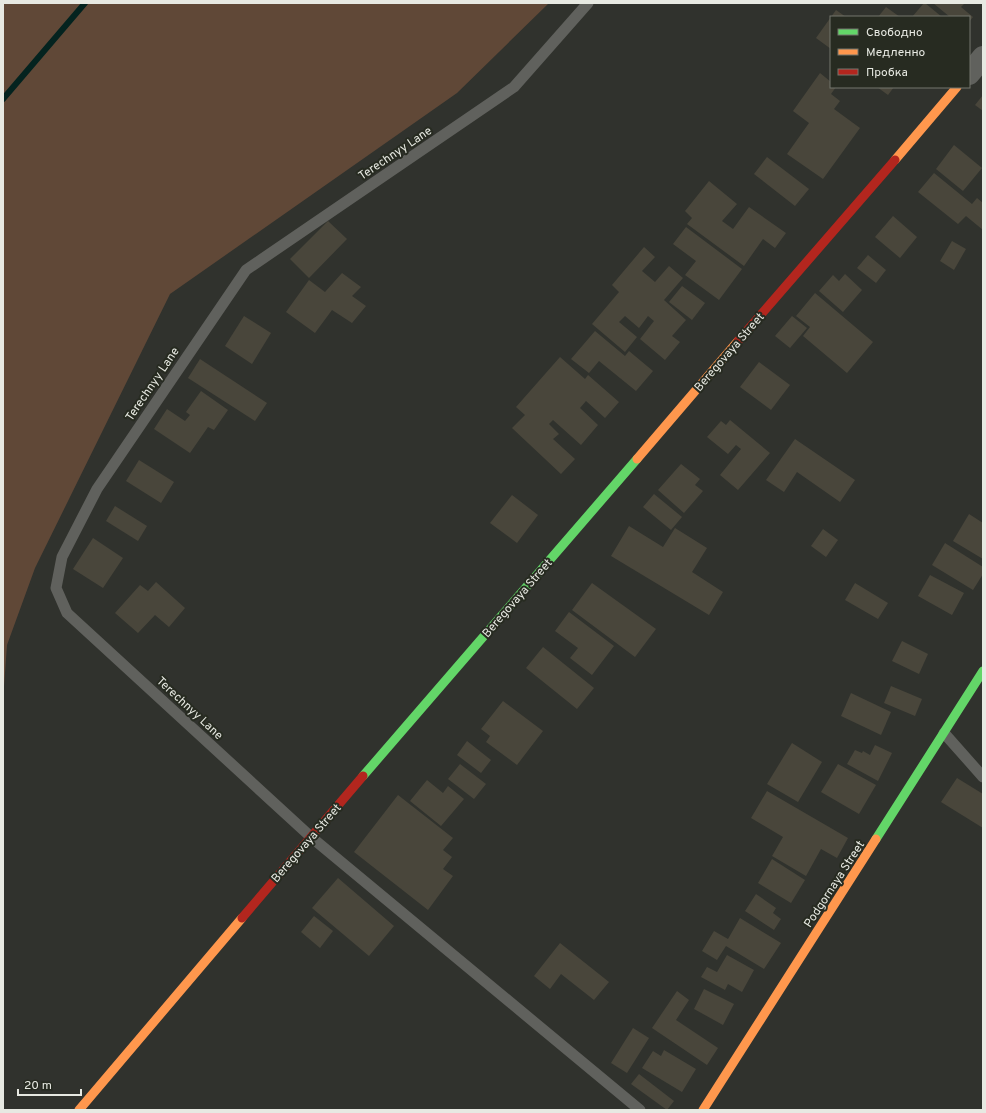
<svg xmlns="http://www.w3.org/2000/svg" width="986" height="1113" font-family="Overpass,sans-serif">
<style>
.green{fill:#604837}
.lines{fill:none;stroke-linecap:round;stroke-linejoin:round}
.stream{stroke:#04231f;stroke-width:6}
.building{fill:#49463b}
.lane{stroke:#60615d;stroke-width:11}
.street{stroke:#60615d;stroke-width:22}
.fast{stroke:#63d668;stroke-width:9}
.slow{stroke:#ff974d;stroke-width:9}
.jam{stroke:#b3261e;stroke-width:9}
.labels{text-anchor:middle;stroke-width:4;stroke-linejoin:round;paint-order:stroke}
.street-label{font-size:12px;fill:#e7e9e2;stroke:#272b21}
</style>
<rect width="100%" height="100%" fill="#30322d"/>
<polygon class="green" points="3,3 549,3 457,93 170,294 35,568 7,645 3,700"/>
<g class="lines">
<polyline class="stream" points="3,99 85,3"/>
</g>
<g class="building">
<polygon points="924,3 925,3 942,17 912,17"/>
<polygon points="933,3 965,3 961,7 973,17 969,22 969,17 950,17"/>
<polygon points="886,7 900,17 878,17"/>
<polygon points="836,10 846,17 831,17 831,49 816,38"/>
<polygon points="820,73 831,82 831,87 836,87 831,94 840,101 834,109 860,128 823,179 787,154 809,123 793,111"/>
<polygon points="877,87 894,87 888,95"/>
<polygon points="983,95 983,111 975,105"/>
<polygon points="954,145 982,168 963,191 936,169"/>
<polygon points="767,157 809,189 795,206 754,174"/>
<polygon points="934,173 972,204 977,198 983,203 983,230 966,216 958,224 918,192"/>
<polygon points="709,181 737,204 722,221 733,229 749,207 786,233 775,248 763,239 744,266 687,224 692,218 685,211"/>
<polygon points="893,216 917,237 900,258 875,237"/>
<polygon points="328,221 347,239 309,278 290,259"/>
<polygon points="686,227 742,269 719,300 685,275 696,261 673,244"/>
<polygon points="952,241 966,249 954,270 940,261"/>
<polygon points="644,247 655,257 642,271 655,282 669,266 683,278 664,300 686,320 672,336 680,342 665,360 640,339 654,321 648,316 639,328 625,316 619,322 637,337 625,352 592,324 619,292 612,285"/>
<polygon points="868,255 886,270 876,283 857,268"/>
<polygon points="342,273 361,287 352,296 366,306 352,323 332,310 315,333 286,312 309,280 325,292"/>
<polygon points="845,274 862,290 843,312 819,291 833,275 839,281"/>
<polygon points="682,286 705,303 692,320 669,302"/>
<polygon points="815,293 873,342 847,373 803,336 810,327 796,316"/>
<polygon points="244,316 271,333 252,364 225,346"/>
<polygon points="792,316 807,328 790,348 775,336"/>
<polygon points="595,331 625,356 629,351 653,371 636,391 599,361 589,373 571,359"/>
<polygon points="560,357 585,379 588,375 619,402 605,418 586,401 580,408 598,425 581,445 553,420 549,424 559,434 553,439 575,459 561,474 512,428 525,415 516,407"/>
<polygon points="200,359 267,403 255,421 188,378"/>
<polygon points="759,362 790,385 771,410 740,387"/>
<polygon points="201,391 228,410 214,430 208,427 190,453 154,429 167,409 185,421 190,415 186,412"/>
<polygon points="730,420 770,453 738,490 720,475 741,449 736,445 728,454 707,437 721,421 726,425"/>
<polygon points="795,439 855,480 840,502 797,472 784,492 766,480"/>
<polygon points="139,460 174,482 161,503 126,481"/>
<polygon points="681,464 700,479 695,485 703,491 684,513 658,490"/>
<polygon points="654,494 682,517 671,530 643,507"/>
<polygon points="512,495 538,515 517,543 490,523"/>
<polygon points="115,506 147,526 138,541 106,521"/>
<polygon points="969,514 983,523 983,559 953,541"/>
<polygon points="629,526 663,547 675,528 707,548 692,572 723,592 709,615 611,556"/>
<polygon points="823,529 838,540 826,557 811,546"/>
<polygon points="93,538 123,558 103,588 73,569"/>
<polygon points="945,543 983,567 983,574 973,590 932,565"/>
<polygon points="930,575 964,593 952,615 918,596"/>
<polygon points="156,582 185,608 169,627 155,615 138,633 115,613 140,585 148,591"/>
<polygon points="592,583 656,629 635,657 572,610"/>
<polygon points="855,583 888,603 878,619 845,600"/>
<polygon points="569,612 614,646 592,675 570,658 578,648 555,631"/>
<polygon points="902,641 928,654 919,674 892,661"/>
<polygon points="543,647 594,688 577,709 526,668"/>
<polygon points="891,686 922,699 915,716 884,703"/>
<polygon points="851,693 891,712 881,735 841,716"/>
<polygon points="503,701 543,731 517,765 486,742 490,736 481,729"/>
<polygon points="467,741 491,760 481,773 457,755"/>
<polygon points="792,743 822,762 798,802 767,784"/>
<polygon points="875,745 892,753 878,781 847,764 855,750 862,753 863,751 870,755"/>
<polygon points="460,764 486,784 474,799 448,779"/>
<polygon points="838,764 876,785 859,814 821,792"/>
<polygon points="957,778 983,794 983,828 941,802"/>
<polygon points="427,780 443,793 448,786 464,799 441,826 410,801"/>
<polygon points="767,791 848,838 837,858 821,849 806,876 772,856 783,837 751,818"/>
<polygon points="398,795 453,838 443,850 452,857 443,869 453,876 428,910 354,852"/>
<polygon points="772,859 805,880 791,903 758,883"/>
<polygon points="338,878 394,926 369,956 312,908"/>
<polygon points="756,894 776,908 773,913 781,919 774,930 745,911"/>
<polygon points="314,916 333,931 320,948 301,932"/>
<polygon points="740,918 781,943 764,969 726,946 717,960 702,951 714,931 728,939"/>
<polygon points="560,943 609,982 594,1000 561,974 550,989 534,976"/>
<polygon points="727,955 754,970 742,992 728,984 725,990 701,977 707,967 717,972"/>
<polygon points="704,989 734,1004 723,1025 694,1009"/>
<polygon points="677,991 689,1000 676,1020 718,1048 707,1065 652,1028"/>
<polygon points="633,1028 649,1038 627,1073 611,1063"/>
<polygon points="664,1050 696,1069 682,1092 642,1068 653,1051 661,1056"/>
<polygon points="639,1074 674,1101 667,1110 631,1084"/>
</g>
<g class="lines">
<g class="lane">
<polyline points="588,3 514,87 246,270 97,489 62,557 56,588 67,613 311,837 640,1110"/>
<polyline points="944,733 983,777"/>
</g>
<polyline class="street" points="969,74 983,57"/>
<g class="fast">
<polyline points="363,776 637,459"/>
<polyline points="876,839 983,671"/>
</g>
<g class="slow">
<polyline points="895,160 957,87"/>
<polyline points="637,459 738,341"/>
<polyline points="79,1110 242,918"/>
<polyline points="703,1110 876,839"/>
</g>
<g class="jam">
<polyline points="738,341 895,160"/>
<polyline points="242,918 363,776"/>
</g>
</g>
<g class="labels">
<g class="street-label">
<text transform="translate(395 153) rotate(-34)" y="4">Terechnyy Lane</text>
<text transform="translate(729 352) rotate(-49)" y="4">Beregovaya Street</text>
<text transform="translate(152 384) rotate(-56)" y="4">Terechnyy Lane</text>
<text transform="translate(517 598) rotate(-49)" y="4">Beregovaya Street</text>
<text transform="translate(190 708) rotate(43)" y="4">Terechnyy Lane</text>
<text transform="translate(306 843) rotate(-49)" y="4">Beregovaya Street</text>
<text transform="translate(834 884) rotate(-57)" y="4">Podgornaya Street</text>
</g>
</g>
<rect width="986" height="1113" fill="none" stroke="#e7e9e2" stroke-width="8"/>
<rect x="830" y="16" width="140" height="72" fill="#272b21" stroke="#74776e"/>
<rect x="838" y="29" width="20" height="6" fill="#63d668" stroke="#74776e"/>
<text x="866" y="36" font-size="12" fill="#e7e9e2">Свободно</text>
<rect x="838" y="49" width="20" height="6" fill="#ff974d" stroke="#74776e"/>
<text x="866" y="56" font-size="12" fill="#e7e9e2">Медленно</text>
<rect x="838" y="69" width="20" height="6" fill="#b3261e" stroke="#74776e"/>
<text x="866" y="76" font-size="12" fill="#e7e9e2">Пробка</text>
<path d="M18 1089v6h63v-6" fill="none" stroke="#e7e9e2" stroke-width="2"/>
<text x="24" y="1089" font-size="12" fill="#e7e9e2" stroke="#272b21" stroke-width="3" paint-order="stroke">20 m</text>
</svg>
